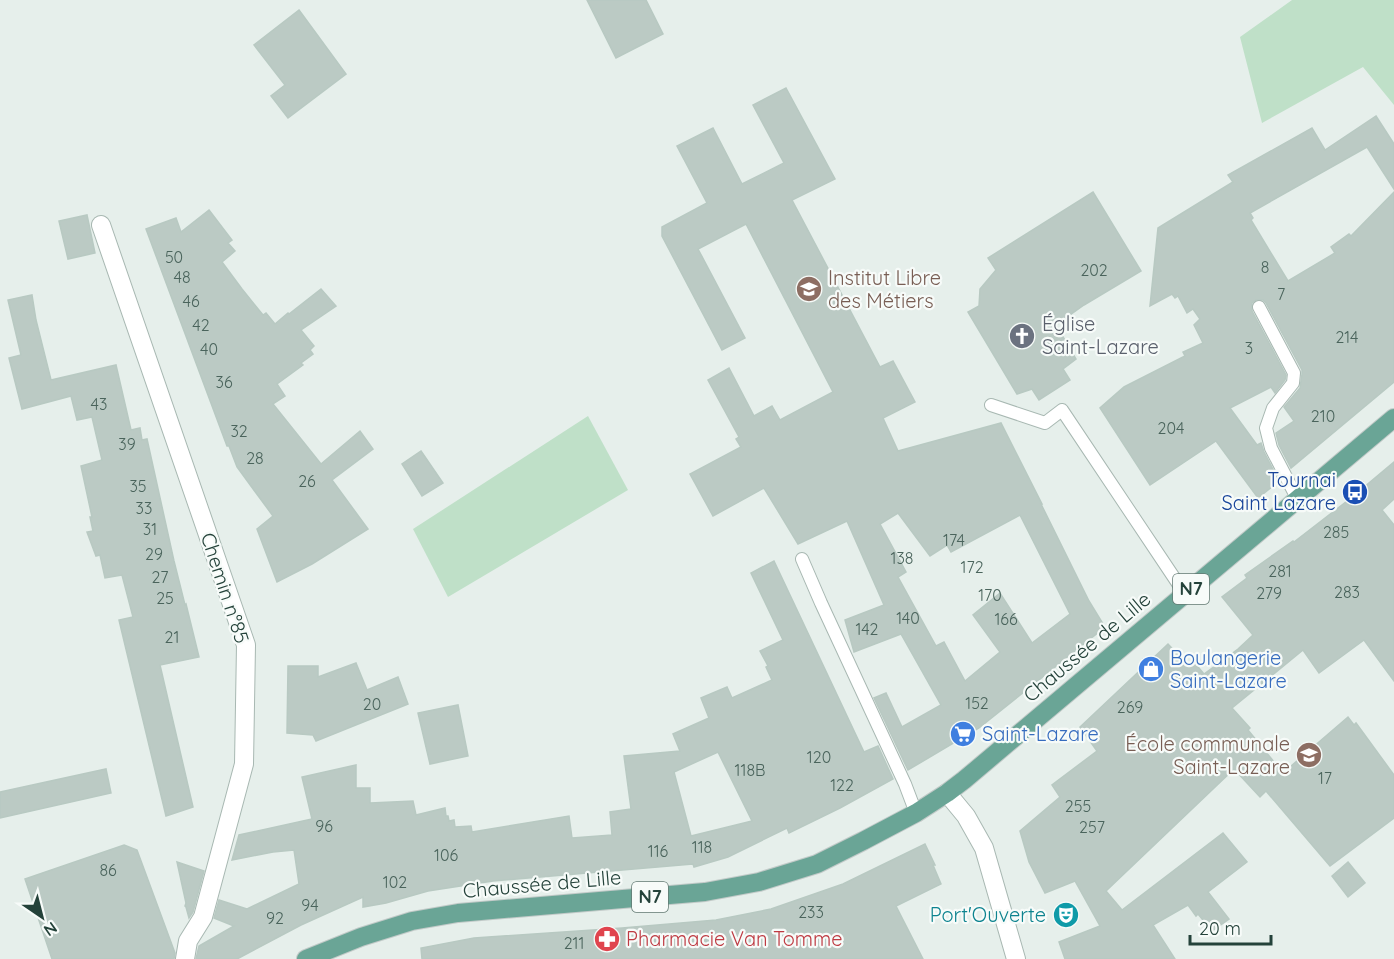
<svg xmlns="http://www.w3.org/2000/svg" width="1394" height="959" font-family="Quicksand,sans-serif">
<style>
.green{fill:#bfe0c8}
.building{fill:#bbcac4;stroke:#b8c9c2;stroke-width:1.5;fill-rule:evenodd}
.lines{fill:none;stroke-linecap:round;stroke-linejoin:round}
.lane-casing{stroke:#a8b8b2;stroke-width:14}
.street-casing{stroke:#a8b8b2;stroke-width:20}
.primary-casing{stroke:#c2cac8;stroke-width:20}
.lane{stroke:#fff;stroke-width:12}
.street{stroke:#fff;stroke-width:18}
.primary{stroke:#6aa596;stroke-width:18}
.labels{text-anchor:middle;stroke-width:4.5;stroke-linejoin:round;paint-order:stroke}
.number-label{font-size:16px;fill:#4a645c}
.shield{fill:#f7fbf9;stroke:#637a73;stroke-width:1.5}
.shield-label{font-size:18px;font-weight:bold;fill:#24423a}
.education-label{font-size:20px;fill:#785e54;stroke:#f7fbf9;text-anchor:start}
.worship-label{font-size:20px;fill:#5b616d;stroke:#f7fbf9;text-anchor:start}
.transit-label{font-size:20px;fill:#164399;stroke:#f7fbf9;text-anchor:end}
.street-label{font-size:20px;fill:#24423a;stroke:#f7fbf9}
.shop-label{font-size:20px;fill:#366cbe;stroke:#f7fbf9;text-anchor:start}
.culture-label{font-size:20px;fill:#0d838f;stroke:#f7fbf9;text-anchor:end}
.health-label{font-size:20px;fill:#be3a42;stroke:#f7fbf9;text-anchor:start}
</style>
<rect width="100%" height="100%" fill="#e6efeb"/>
<g class="green">
<polygon points="1292,0 1394,0 1394,105 1363,67 1262,123 1240,37"/>
<polygon points="588,416 628,490 448,597 413,529"/>
</g>
<g class="building">
<polygon points="587,0 646,0 663,34 616,58"/>
<polygon points="299,10 346,74 288,118 271,96 285,85 254,45"/>
<path d="M 786,88 L 835,179 L 792,200 L 880,367 L 893,361 L 915,402 L 883,418 L 898,451 L 1001,423 L 1042,504 L 1041,504 L 1089,601 L 1105,627 L 979,728 L 908,770 L 874,698 L 886,693 L 902,727 L 941,705 L 901,634 L 854,652 L 845,620 L 884,605 L 847,521 L 798,544 L 764,488 L 713,516 L 690,474 L 741,447 L 736,439 L 739,437 L 708,380 L 729,368 L 754,416 L 772,406 L 780,420 L 833,392 L 746,224 L 698,249 L 745,338 L 722,350 L 662,236 L 662,227 L 707,203 L 677,146 L 713,128 L 742,184 L 784,163 L 753,105 ZM 898,513 L 930,556 L 947,545 L 951,552 L 1020,515 L 1070,614 L 1032,643 L 1000,593 L 973,615 L 1000,652 L 965,681 L 944,642 L 936,646 L 898,577 L 906,572 L 880,524 Z"/>
<polygon points="1376,116 1394,144 1394,189 1367,147 1250,213 1253,218 1251,220 1288,281 1335,253 1331,247 1349,234 1351,236 1394,192 1394,382 1291,468 1279,445 1276,433 1294,421 1284,407 1300,388 1302,374 1302,370 1266,303 1263,300 1256,300 1252,303 1252,311 1286,375 1285,380 1275,393 1271,387 1230,408 1257,445 1261,443 1264,452 1279,481 1258,498 1216,441 1150,485 1100,408 1124,387 1185,356 1183,352 1203,343 1194,325 1200,319 1193,309 1187,313 1178,296 1175,298 1172,294 1150,306 1158,228 1233,182 1228,175 1312,128 1325,150"/>
<polygon points="1093,192 1141,271 1084,305 1056,325 1076,359 1063,369 1070,380 1039,400 1032,389 1017,394 968,312 979,306 980,289 996,270 988,258"/>
<polygon points="209,210 232,240 228,243 235,251 222,262 242,289 263,315 266,313 275,324 288,313 289,314 321,289 336,306 301,330 314,346 310,350 313,354 301,363 303,365 277,384 285,396 273,404 321,464 360,431 373,449 332,480 368,529 312,564 277,582 257,529 273,516 237,467 229,446 227,446 146,229 176,218 181,232"/>
<polygon points="87,215 95,253 68,259 59,221"/>
<polygon points="32,295 36,320 51,380 116,365 131,430 140,428 142,440 147,439 174,561 185,605 186,604 199,657 160,665 193,807 166,816 119,620 133,617 122,575 105,578 100,555 96,556 87,532 93,531 90,517 92,517 81,466 102,460 92,417 77,420 71,396 22,409 9,358 21,355 8,300"/>
<polygon points="421,451 443,483 422,496 402,464"/>
<polygon points="1394,462 1394,499 1382,510 1394,525 1394,681 1364,640 1319,673 1303,650 1232,708 1250,728 1248,730 1283,773 1348,717 1354,725 1356,723 1394,775 1394,818 1330,866 1266,791 1260,797 1234,769 1106,891 1122,910 1223,833 1247,862 1208,892 1229,919 1212,931 1198,914 1196,916 1188,905 1153,925 1175,959 1065,959 1059,942 1100,926 1075,881 1045,893 1029,862 1020,831 1060,797 1052,785 1097,751 1080,727 1168,644 1189,666 1193,661 1204,674 1238,649 1253,635 1222,597 1247,578 1245,575 1293,541 1294,542 1351,498"/>
<path d="M 774,561 L 864,752 L 878,746 L 893,779 L 840,808 L 789,833 L 787,828 L 728,857 L 694,867 L 693,864 L 493,881 L 428,891 L 386,903 L 363,907 L 363,897 L 301,925 L 237,959 L 196,959 L 199,946 L 234,926 L 214,918 L 219,900 L 247,909 L 299,884 L 294,850 L 273,852 L 232,860 L 239,835 L 312,819 L 302,777 L 356,765 L 356,788 L 370,788 L 370,803 L 413,801 L 416,815 L 445,808 L 446,816 L 448,816 L 449,821 L 454,820 L 455,827 L 471,826 L 472,832 L 569,816 L 572,838 L 612,835 L 610,812 L 631,809 L 624,756 L 680,751 L 673,734 L 709,718 L 701,698 L 727,687 L 732,698 L 772,680 L 766,667 L 768,666 L 760,651 L 783,640 L 751,573 ZM 718,752 L 752,821 L 691,836 L 674,772 Z"/>
<polygon points="356,663 367,690 398,677 408,704 316,741 313,735 287,733 288,666 318,666 318,677"/>
<polygon points="458,705 468,756 430,764 418,713"/>
<polygon points="106,769 111,793 0,818 0,792"/>
<polygon points="925,844 935,865 933,865 941,884 896,906 923,959 422,959 421,948 474,938 622,928 716,920 771,909 843,884"/>
<polygon points="124,845 137,850 175,953 174,959 52,959 25,879"/>
<polygon points="177,862 204,871 193,912 189,918 186,907 185,906 186,903"/>
<polygon points="1348,862 1365,883 1348,897 1332,876"/>
</g>
<g class="lines">
<g class="lane-casing">
<g id="lane">
<polyline points="1259,307 1294,373 1293,383 1273,408 1266,428 1271,448 1298,500"/>
<polyline points="991,405 1045,423 1062,410 1185,594"/>
<polyline points="802,559 821,603 905,784 916,813"/>
</g>
</g>
<g class="street-casing">
<g id="street">
<polyline points="101,225 246,645 244,764 203,917 188,941 185,959"/>
<polyline points="947,793 966,816 984,848 1016,959"/>
</g>
</g>
<g class="primary-casing">
<polyline id="primary" points="306,959 361,937 412,921 458,913 705,892 759,882 817,864 863,841 916,813 947,793 964,780 1394,418"/>
</g>
<use href="#lane" class="lane"/>
<use href="#street" class="street"/>
<use href="#primary" class="primary"/>
</g>
<defs>
<g id="school-disc" transform="scale(1.35)"><circle r="9.5" fill="#8d6e63" stroke="#f7fbf9"/><path d="M0-5L7-2L0 1L-7-2ZM-4 1L0 2.5L4 1V4Q0 6-4 4Z" fill="#fff"/></g>
<g id="church-disc" transform="scale(1.35)"><circle r="9.5" fill="#6b7280" stroke="#f7fbf9"/><path d="M-1.2-6h2.4v3.5h3.3v2.4h-3.3V6h-2.4V-.1h-3.3v-2.4h3.3Z" fill="#fff"/></g>
<g id="bus-disc" transform="scale(1.35)"><circle r="9.5" fill="#1a4fb4" stroke="#f7fbf9"/><path d="M-5-6H5V4H4V6H2V4H-2V6H-4V4H-5ZM-3.5-4V0h7V-4ZM-3.5 1.2v1.5H-2V1.2ZM2 1.2v1.5H3.5V1.2Z" fill="#fff"/></g>
<g id="shop-disc" transform="scale(1.35)"><circle r="9.5" fill="#3f7fe0" stroke="#f7fbf9"/><path d="M-5-2.5h2.3a2.7 3.5 0 0 1 5.4 0H5L5.5 6h-11ZM-1.5-2.5h3a1.5 2.3 0 0 0-3 0Z" fill="#fff"/></g>
<g id="supermarket-disc" transform="scale(1.35)"><circle r="9.5" fill="#3f7fe0" stroke="#f7fbf9"/><path d="M-6-5.5h2.5l.6 2H6L4.5 2H-2.5L-4.4-4H-6ZM-1.5 3.2a1.3 1.3 0 1 0 .1 0ZM3 3.2a1.3 1.3 0 1 0 .1 0Z" fill="#fff"/></g>
<g id="theatre-disc" transform="scale(1.35)"><circle r="9.5" fill="#0f9aa8" stroke="#f7fbf9"/><path d="M-5-5.5Q0-4 5-5.5V0Q5 5 0 6Q-5 5-5 0ZM-3.3-2.5H-1v1.5H-3.3ZM1-2.5H3.3v1.5H1ZM-2.8 1Q0 5.5 2.8 1Z" fill="#fff"/></g>
<g id="pharmacy-disc" transform="scale(1.35)"><circle r="9.5" fill="#e0444e" stroke="#f7fbf9"/><path d="M-2-6h4v4h4v4h-4v4h-4v-4h-4v-4h4Z" fill="#fff"/></g>
</defs>
<g fill-rule="evenodd">
<use href="#school-disc" x="809" y="289"/>
<use href="#church-disc" x="1022" y="336"/>
<use href="#bus-disc" x="1355" y="492"/>
<use href="#shop-disc" x="1151" y="669"/>
<use href="#supermarket-disc" x="963" y="734"/>
<use href="#school-disc" x="1309" y="755"/>
<use href="#theatre-disc" x="1066" y="915"/>
<use href="#pharmacy-disc" x="607" y="939"/>
</g>
<g class="labels">
<g class="number-label">
<text x="174" y="263">50</text>
<text x="1265" y="273">8</text>
<text x="1094" y="276">202</text>
<text x="182" y="283">48</text>
<text x="1281" y="300">7</text>
<text x="191" y="307">46</text>
<text x="201" y="331">42</text>
<text x="1347" y="343">214</text>
<text x="1249" y="354">3</text>
<text x="209" y="355">40</text>
<text x="224" y="388">36</text>
<text x="99" y="410">43</text>
<text x="1323" y="422">210</text>
<text x="1171" y="434">204</text>
<text x="239" y="437">32</text>
<text x="127" y="450">39</text>
<text x="255" y="464">28</text>
<text x="307" y="487">26</text>
<text x="138" y="492">35</text>
<text x="144" y="514">33</text>
<text x="150" y="535">31</text>
<text x="1336" y="538">285</text>
<text x="954" y="546">174</text>
<text x="154" y="560">29</text>
<text x="902" y="564">138</text>
<text x="972" y="573">172</text>
<text x="1280" y="577">281</text>
<text x="160" y="583">27</text>
<text x="1347" y="598">283</text>
<text x="1269" y="599">279</text>
<text x="990" y="601">170</text>
<text x="165" y="604">25</text>
<text x="908" y="624">140</text>
<text x="1006" y="625">166</text>
<text x="867" y="635">142</text>
<text x="172" y="643">21</text>
<text x="977" y="709">152</text>
<text x="372" y="710">20</text>
<text x="1130" y="713">269</text>
<text x="819" y="763">120</text>
<text x="750" y="776">118B</text>
<text x="1325" y="784">17</text>
<text x="842" y="791">122</text>
<text x="1078" y="812">255</text>
<text x="324" y="832">96</text>
<text x="1092" y="833">257</text>
<text x="702" y="853">118</text>
<text x="658" y="857">116</text>
<text x="446" y="861">106</text>
<text x="108" y="876">86</text>
<text x="395" y="888">102</text>
<text x="310" y="911">94</text>
<text x="811" y="918">233</text>
<text x="275" y="924">92</text>
<text x="574" y="949">211</text>
</g>
<g class="shield">
<rect x="1173" y="574" width="36" height="30" rx="4.5"/>
<rect x="632" y="882" width="36" height="30" rx="4.5"/>
</g>
<g class="shield-label">
<text x="1191" y="595">N7</text>
<text x="650" y="903">N7</text>
</g>
<g class="education-label">
<text x="828" y="285">Institut Libre<tspan x="828" dy="23">des Métiers</tspan></text>
<text x="1290" y="751" text-anchor="end">École communale<tspan x="1290" dy="23">Saint-Lazare</tspan></text>
</g>
<g class="worship-label">
<text x="1042" y="331">Église<tspan x="1042" dy="23">Saint-Lazare</tspan></text>
</g>
<g class="transit-label">
<text x="1336" y="487">Tournai<tspan x="1336" dy="23">Saint Lazare</tspan></text>
</g>
<g class="street-label">
<text transform="translate(225 588) rotate(72)" y="7">Chemin n°85</text>
<text transform="translate(1087 647) rotate(-40)" y="7">Chaussée de Lille</text>
<text transform="translate(542 884) rotate(-5)" y="7">Chaussée de Lille</text>
</g>
<g class="shop-label">
<text x="1170" y="665">Boulangerie<tspan x="1170" dy="23">Saint-Lazare</tspan></text>
<text x="982" y="741">Saint-Lazare</text>
</g>
<g class="culture-label">
<text x="1046" y="922">Port'Ouverte</text>
</g>
<g class="health-label">
<text x="626" y="946">Pharmacie Van Tomme</text>
</g>
</g>
<g transform="translate(42 917) rotate(145)" stroke="#f7fbf9" stroke-width="4.5" paint-order="stroke">
<path d="M0-4.5L10 22L0 15L-10 22Z" fill="#24423a"/>
<text y="-9" font-size="16" font-weight="bold" text-anchor="middle" fill="#24423a">N</text>
</g>
<path d="M1190 935v9h81v-9" fill="none" stroke="#24423a" stroke-width="3"/>
<text x="1199" y="935" font-size="18" fill="#24423a" stroke="#f7fbf9" stroke-width="4.5" paint-order="stroke">20 m</text>
</svg>
